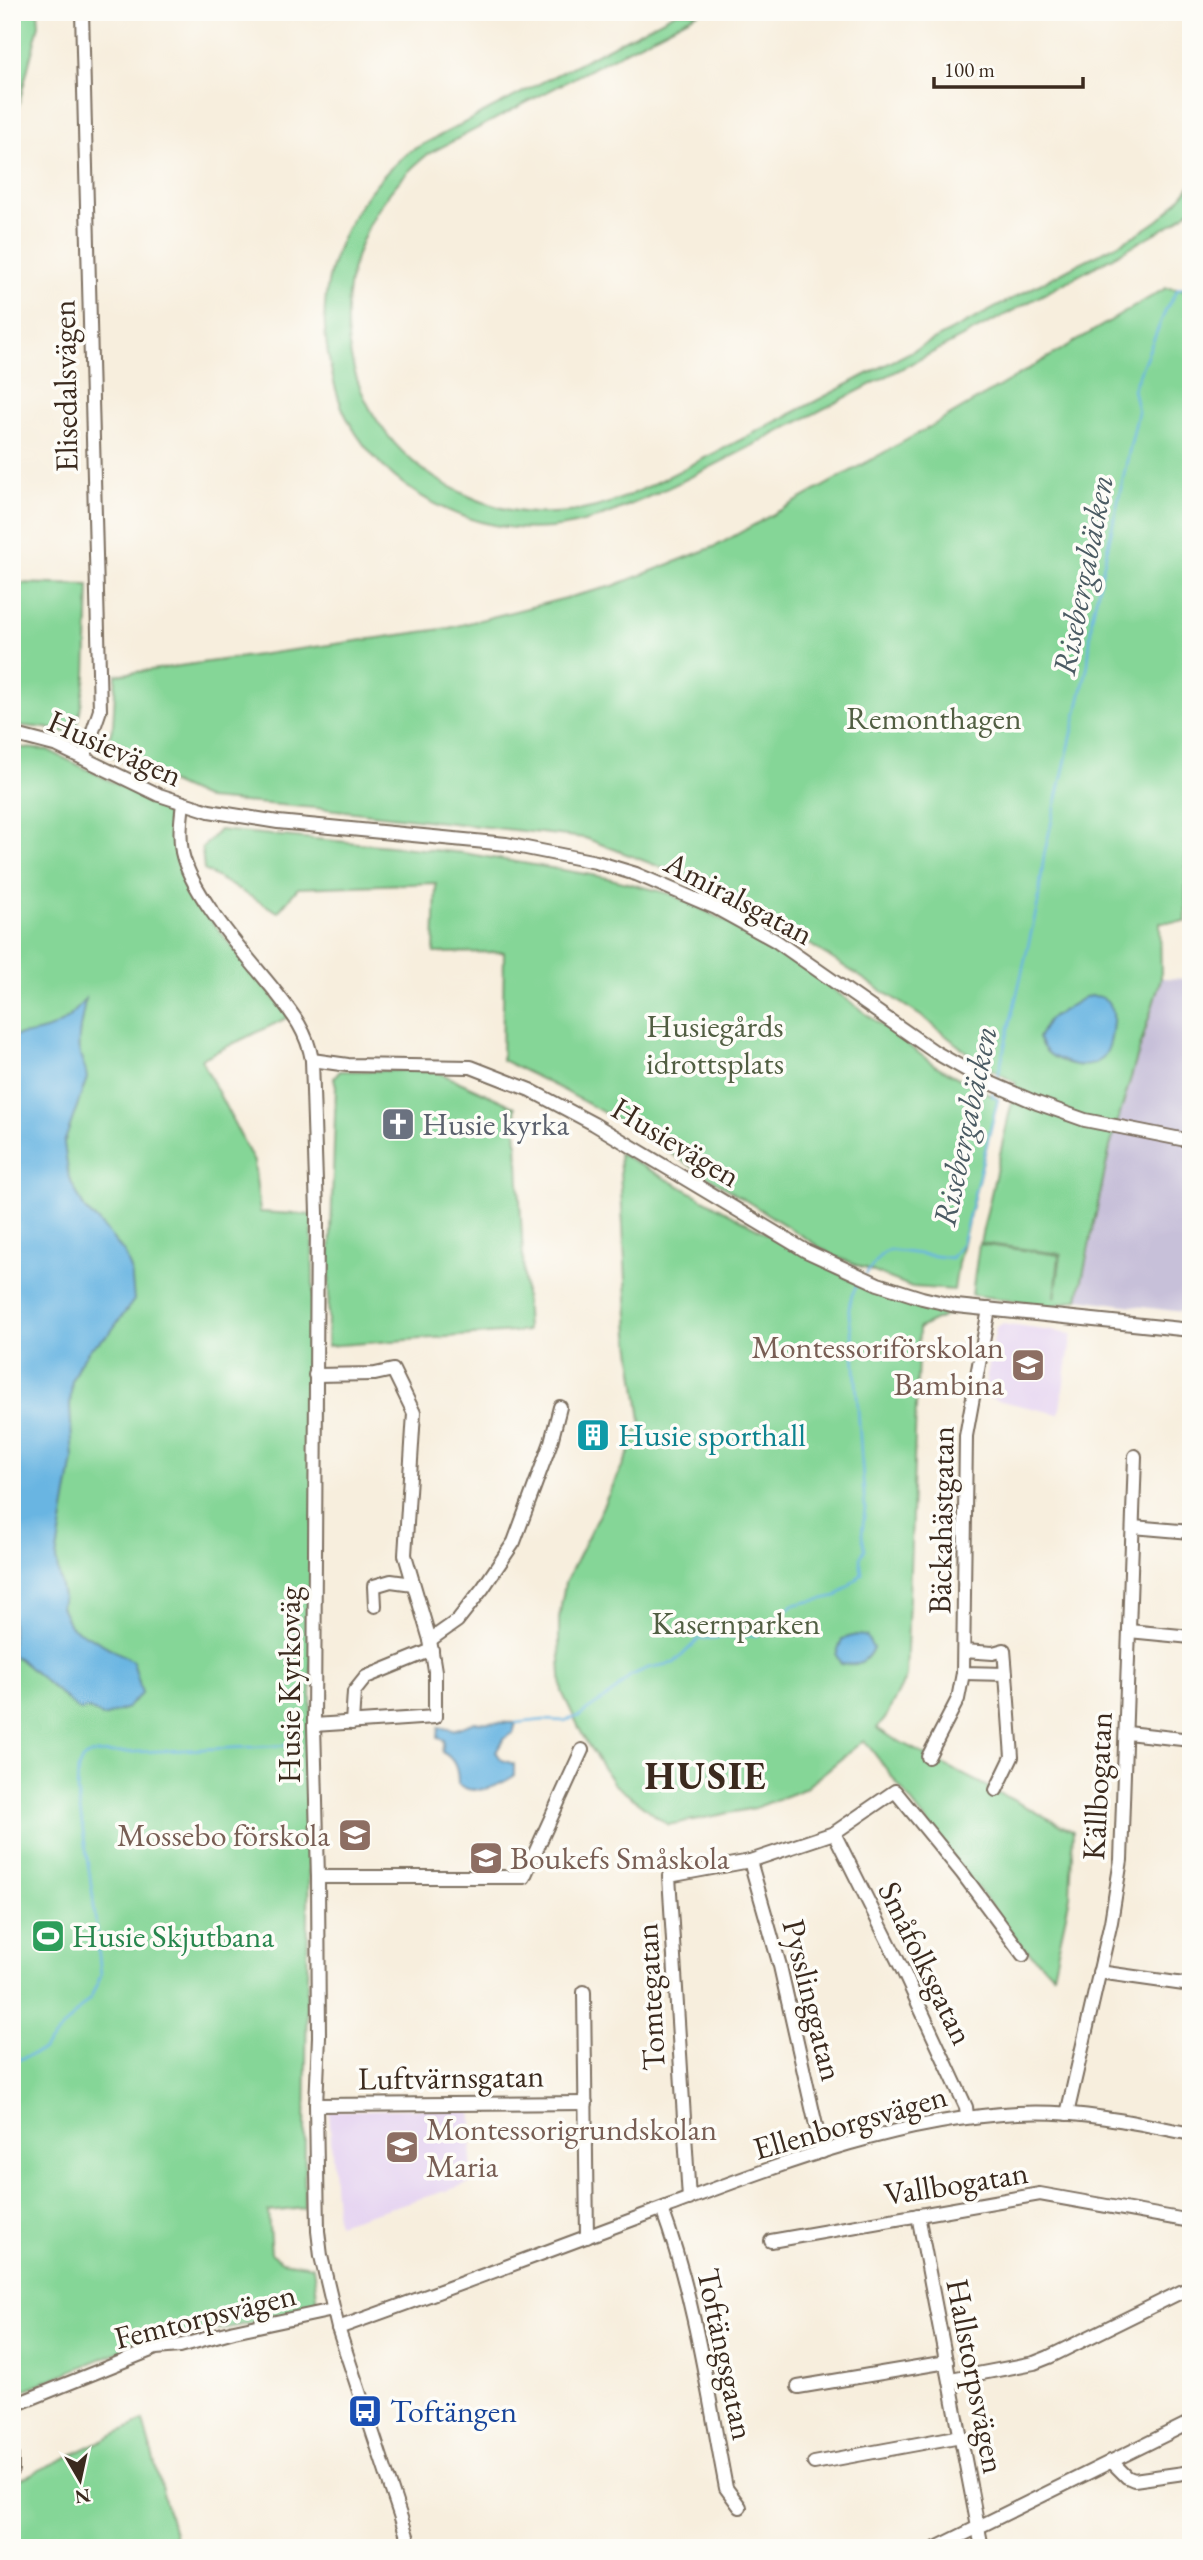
<svg xmlns="http://www.w3.org/2000/svg" width="1203" height="2560" font-family="'EB Garamond',serif">
<style>
.built{fill:#e5d3f1}
.industrial{fill:#c7c0d9}
.green{fill:#85d697;stroke:#60805a;stroke-width:2}
.water{fill:#69b5e2;stroke:#527080;stroke-width:2}
.lines{fill:none;stroke-linecap:round;stroke-linejoin:round}
.stream{stroke:#69b5e2;stroke-width:2.5}
.minor-casing{stroke:#7d6f61;stroke-width:16}
.minor{stroke:#fff;stroke-width:12}
.labels{text-anchor:middle;stroke-width:7;stroke-linejoin:round;paint-order:stroke}
.street-label{font-size:32px;fill:#3b2a1e;stroke:#fdfcf7}
.park-label{font-size:32px;fill:#515e42;stroke:#fdfcf7}
.worship-label{font-size:32px;fill:#5b616d;stroke:#fdfcf7;text-anchor:start}
.education-label{font-size:32px;fill:#785e54;stroke:#fdfcf7;text-anchor:end}
.culture-label{font-size:32px;fill:#0d838f;stroke:#fdfcf7;text-anchor:start}
.leisure-label{font-size:32px;fill:#27864d;stroke:#fdfcf7;text-anchor:start}
.transit-label{font-size:32px;fill:#164399;stroke:#fdfcf7;text-anchor:start}
.water-label{font-size:33px;font-style:italic;fill:#4b5b63;stroke:#fdfcf7}
.district-label{font-size:38px;font-weight:bold;letter-spacing:2px;fill:#3b2a1e;stroke:#fdfcf7}
</style>
<rect width="100%" height="100%" fill="#fdfcf7"/>
<filter id="ink" filterUnits="userSpaceOnUse"><feTurbulence type="fractalNoise" baseFrequency=".0143" numOctaves="2"/><feDisplacementMap in="SourceGraphic" scale="14" xChannelSelector="R" yChannelSelector="G"/><feConvolveMatrix kernelMatrix="1 2 1 2 8 2 1 2 1" color-interpolation-filters="sRGB"/></filter>
<filter id="wash" filterUnits="userSpaceOnUse"><feTurbulence type="fractalNoise" baseFrequency=".00686" numOctaves="4" result="noise"/><feDisplacementMap in="SourceGraphic" scale="28" xChannelSelector="R" yChannelSelector="G"/><feGaussianBlur stdDeviation="1.57" result="paint"/><feColorMatrix in="noise" values="0 0 0 0 0 0 0 0 0 0 0 0 0 0 0 0 0 1.4 0 .05"/><feComposite in="paint" operator="in"/></filter>
<g filter="url(#wash)">
<rect width="100%" height="100%" fill="#f7eedd"/>
<g class="built">
<polygon points="1002,1324 1072,1334 1059,1414 983,1397 996,1327"/>
<polygon points="472,2107 471,2183 337,2224 329,2111"/>
</g>
<polygon class="industrial" points="1161,978 1191,979 1191,1313 1078,1299 1110,1147"/>
<g class="green">
<polygon points="12,12 38,12 39,25 12,131"/>
<path d="M 677,12 L 700,12 L 428,154 C 311,247 320,423 458,491 C 482,503 506,512 534,513 C 554,514 576,512 596,507 C 628,499 667,477 697,462 C 752,434 807,406 862,377 C 932,341 1001,305 1070,268 C 1099,253 1131,240 1157,221 C 1170,211 1181,197 1191,185 L 1191,208 L 1177,221 C 1052,292 924,357 796,423 C 743,450 690,480 634,503 C 607,515 581,525 551,528 C 470,535 387,491 348,420 C 337,400 332,375 328,354 C 313,276 350,199 410,151 Z"/>
<polygon points="1166,288 1188,290 1191,288 1191,824 1185,824 1186,922 1160,922 1161,978 1110,1147 1078,1299 1052,1306 972,1295 979,1244 1059,1255 1055,1298 1061,1254 980,1243 1016,1083 980,1063 924,1018 735,896 585,838 327,809 207,799 105,753 113,725 116,675 449,628 613,586 716,546 937,423"/>
<polygon points="12,583 89,585 86,676 76,734 46,728 12,725"/>
<polygon points="12,747 48,750 157,804 166,814 184,887 289,1017 201,1059 254,1162 260,1212 312,1215 315,1409 304,2208 268,2212 271,2253 282,2261 313,2266 319,2310 130,2347 12,2395"/>
<polygon points="219,830 464,853 603,877 671,894 774,945 936,1066 998,1099 958,1263 954,1290 912,1287 834,1256 624,1124 559,1088 502,1060 504,952 434,953 436,883 298,888 278,912 204,870 202,848"/>
<polygon points="433,1070 515,1107 527,1331 327,1346 336,1086 334,1078 340,1071"/>
<polygon points="619,1153 877,1294 951,1313 919,1328 906,1677 885,1719 877,1728 894,1739 1073,1831 1070,1896 1053,1974 1020,1944 864,1740 804,1789 755,1808 668,1825 614,1784 585,1740 562,1692 559,1642 559,1618 565,1583 629,1453 641,1420 629,1335"/>
<polygon points="143,2421 178,2548 12,2548 12,2485 16,2481"/>
</g>
<g class="water">
<path d="M 1092,996 C 1099,996 1106,997 1110,1005 C 1115,1012 1113,1023 1112,1031 C 1109,1061 1094,1072 1065,1062 C 1051,1057 1044,1052 1038,1038 L 1048,1020 L 1085,997 Z"/>
<path d="M 85,999 C 84,1013 76,1039 79,1050 C 81,1062 86,1065 87,1078 L 64,1143 L 69,1178 L 86,1211 L 97,1220 L 124,1252 L 131,1269 L 134,1300 L 109,1334 L 91,1348 L 79,1364 L 72,1380 L 70,1406 L 73,1459 L 56,1559 L 63,1597 L 61,1606 L 70,1626 L 133,1661 L 142,1693 L 127,1708 L 104,1717 L 88,1709 L 80,1711 L 18,1658 L 12,1656 L 12,1578 L 18,1566 L 12,1544 L 12,1036 C 46,1033 65,1027 85,999 Z"/>
<path d="M 856,1635 L 866,1636 L 873,1648 C 866,1663 857,1666 841,1664 L 836,1655 L 842,1639 Z"/>
<path d="M 475,1722 L 516,1723 L 513,1733 L 504,1739 L 496,1752 L 502,1760 L 514,1764 L 514,1776 C 498,1786 474,1797 458,1784 C 458,1769 455,1759 442,1752 L 444,1740 L 438,1738 L 439,1727 L 453,1730 Z"/>
</g>
<g class="lines">
<g class="stream">
<polyline points="997,1080 1038,903 1044,855 1088,664 1092,617 1138,412 1133,389 1167,307 1178,289 1191,286"/>
<polyline points="866,1274 881,1255 889,1250 951,1258 962,1243 998,1099 992,1096 994,1090"/>
<path d="M 516,1723 L 544,1720 L 564,1721 L 579,1716 L 614,1692 L 630,1676 L 648,1668 L 674,1663 L 699,1639 L 758,1635 C 768,1622 782,1618 792,1605 L 837,1596 L 862,1574 L 860,1558 L 865,1549 L 862,1535 L 865,1508 L 853,1338 C 848,1316 845,1300 860,1282"/>
<polyline points="12,2062 43,2050 91,1997 101,1975 93,1897 77,1791 78,1769 82,1760 90,1754 296,1745"/>
</g>
</g>
</g>
<g filter="url(#ink)">
<g class="lines">
<g class="minor-casing">
<g id="minor">
<polyline points="82,12 100,710 84,757"/>
<polyline points="12,734 58,746 159,795 209,811 278,822 506,844 596,862 636,874 716,908 776,941 935,1052 984,1080 1037,1103 1085,1120 1191,1141"/>
<path d="M 183,803 C 181,820 179,835 182,852 C 191,895 246,955 274,990 C 292,1013 307,1031 312,1060 L 317,1213 L 314,1725 L 318,1877 L 319,2037 L 316,2105 L 318,2231 L 321,2256 L 338,2328 L 411,2548"/>
<polyline points="312,1060 348,1065 471,1067 530,1090 594,1124 806,1251 878,1284 922,1298 956,1306 1191,1330"/>
<polyline points="1133,1527 1191,1532"/>
<polyline points="375,1606 374,1586 391,1581 413,1584"/>
<polyline points="1129,1631 1191,1637"/>
<polyline points="430,1640 457,1621 483,1588 514,1542 551,1442 560,1407"/>
<polyline points="964,1651 993,1653 1004,1650 1006,1674 963,1673 966,1436 989,1309"/>
<polyline points="352,1723 354,1692 366,1677 432,1650"/>
<polyline points="314,1725 435,1717 435,1671 430,1640 405,1555 414,1413 393,1370 375,1374 315,1375"/>
<polyline points="1127,1733 1191,1740"/>
<polyline points="928,1757 958,1699 963,1673"/>
<polyline points="996,1790 1012,1757 1006,1674"/>
<polyline points="834,1833 904,1973 966,2107 967,2116"/>
<polyline points="750,1861 780,1966 822,2152"/>
<polyline points="318,1877 524,1877 582,1750"/>
<polyline points="1099,1972 1191,1985"/>
<polyline points="584,1992 587,2237"/>
<polyline points="316,2105 586,2103"/>
<polyline points="1067,2114 1111,1922 1121,1860 1135,1456"/>
<polyline points="689,2199 669,1876 750,1861 834,1833 895,1791 962,1873 1023,1955"/>
<path d="M 662,2209 C 695,2299 708,2394 726,2488 L 740,2507"/>
<polyline points="918,2215 982,2548"/>
<polyline points="771,2241 1040,2194 1191,2221"/>
<path d="M 338,2328 C 448,2289 557,2248 666,2207 C 779,2165 896,2119 1018,2113 C 1076,2110 1134,2122 1191,2134"/>
<polyline points="951,2379 1034,2363 1049,2357 1191,2287"/>
<polyline points="798,2387 947,2362"/>
<polyline points="12,2406 156,2348 180,2346 234,2331 333,2310"/>
<polyline points="12,2455 12,2470"/>
<polyline points="1111,2461 1127,2477 1134,2480 1191,2472"/>
<polyline points="814,2463 961,2436"/>
<polyline points="936,2548 1191,2422"/>
</g>
</g>
<use href="#minor" class="minor"/>
</g>
</g>
<defs>
<g id="church-square" transform="scale(1.75)"><rect x="-9" y="-9" width="18" height="18" rx="4" fill="#6b7280" stroke="#fdfcf7"/><path d="M-1.2-6h2.4v3.5h3.3v2.4h-3.3V6h-2.4V-.1h-3.3v-2.4h3.3Z" fill="#fff"/></g>
<g id="school-square" transform="scale(1.75)"><rect x="-9" y="-9" width="18" height="18" rx="4" fill="#8d6e63" stroke="#fdfcf7"/><path d="M0-5L7-2L0 1L-7-2ZM-4 1L0 2.5L4 1V4Q0 6-4 4Z" fill="#fff"/></g>
<g id="building-square" transform="scale(1.75)"><rect x="-9" y="-9" width="18" height="18" rx="4" fill="#0f9aa8" stroke="#fdfcf7"/><path d="M-4-6H4V6H1V3H-1V6H-4ZM-2.5-4.3h1.7v1.8h-1.7ZM.8-4.3h1.7v1.8H.8ZM-2.5-1h1.7V.8h-1.7ZM.8-1h1.7V.8H.8Z" fill="#fff"/></g>
<g id="stadium-square" transform="scale(1.75)"><rect x="-9" y="-9" width="18" height="18" rx="4" fill="#2e9e5b" stroke="#fdfcf7"/><path d="M0-5a6.5 5 0 1 0 0 10a6.5 5 0 1 0 0-10ZM-3.5-1.8h7v3.6h-7Z" fill="#fff"/></g>
<g id="bus-square" transform="scale(1.75)"><rect x="-9" y="-9" width="18" height="18" rx="4" fill="#1a4fb4" stroke="#fdfcf7"/><path d="M-5-6H5V4H4V6H2V4H-2V6H-4V4H-5ZM-3.5-4V0h7V-4ZM-3.5 1.2v1.5H-2V1.2ZM2 1.2v1.5H3.5V1.2Z" fill="#fff"/></g>
</defs>
<g fill-rule="evenodd">
<use href="#church-square" x="398" y="1124"/>
<use href="#school-square" x="1028" y="1365"/>
<use href="#building-square" x="593" y="1435"/>
<use href="#school-square" x="355" y="1835"/>
<use href="#school-square" x="486" y="1858"/>
<use href="#stadium-square" x="48" y="1936"/>
<use href="#school-square" x="402" y="2147"/>
<use href="#bus-square" x="365" y="2411"/>
</g>
<g class="labels">
<g class="street-label">
<text transform="translate(65 386) rotate(-91)" y="11">Elisedalsvägen</text>
<text transform="translate(115 748) rotate(24)" y="11">Husievägen</text>
<text transform="translate(739 898) rotate(28)" y="11">Amiralsgatan</text>
<text transform="translate(676 1142) rotate(31)" y="11">Husievägen</text>
<text transform="translate(941 1520) rotate(-89)" y="11">Bäckahästgatan</text>
<text transform="translate(289 1685) rotate(-90)" y="11">Husie Kyrkoväg</text>
<text transform="translate(1097 1786) rotate(-87)" y="11">Källbogatan</text>
<text transform="translate(926 1963) rotate(64)" y="11">Småfolksgatan</text>
<text transform="translate(650 1997) rotate(-93)" y="11">Tomtegatan</text>
<text transform="translate(813 2000) rotate(76)" y="11">Pysslinggatan</text>
<text transform="translate(451 2077) rotate(-1)" y="11">Luftvärnsgatan</text>
<text transform="translate(850 2122) rotate(-16)" y="11">Ellenborgsvägen</text>
<text transform="translate(956 2183) rotate(-9)" y="11">Vallbogatan</text>
<text transform="translate(205 2316) rotate(-14)" y="11">Femtorpsvägen</text>
<text transform="translate(726 2354) rotate(78)" y="11">Toftängsgatan</text>
<text transform="translate(976 2376) rotate(79)" y="11">Hallstorpsvägen</text>
</g>
<g class="park-label">
<text x="934" y="729">Remonthagen</text>
<text x="715" y="1037">Husiegårds<tspan x="715" dy="37">idrottsplats</tspan></text>
<text x="736" y="1634">Kasernparken</text>
</g>
<g class="worship-label">
<text x="422" y="1135">Husie kyrka</text>
</g>
<g class="education-label">
<text x="1004" y="1358">Montessoriförskolan<tspan x="1004" dy="37">Bambina</tspan></text>
<text x="330" y="1846">Mossebo förskola</text>
<text x="510" y="1869" text-anchor="start">Boukefs Småskola</text>
<text x="426" y="2140" text-anchor="start">Montessorigrundskolan<tspan x="426" dy="37">Maria</tspan></text>
</g>
<g class="culture-label">
<text x="618" y="1446">Husie sporthall</text>
</g>
<g class="leisure-label">
<text x="72" y="1947">Husie Skjutbana</text>
</g>
<g class="transit-label">
<text x="390" y="2422">Toftängen</text>
</g>
<g class="water-label">
<text transform="translate(1082 575) rotate(-79)" y="12">Risebergabäcken</text>
<text transform="translate(964 1126) rotate(-78)" y="12">Risebergabäcken</text>
</g>
<g class="district-label">
<text x="706" y="1789">HUSIE</text>
</g>
</g>
<rect width="1203" height="2560" fill="none" stroke="#fdfcf7" stroke-width="42"/>
<g transform="translate(80 2480) rotate(171)" stroke="#fdfcf7" stroke-width="5" paint-order="stroke">
<path d="M0-5L12 26L0 18L-12 26Z" fill="#3b2a1e"/>
<text y="-10" font-size="19" font-weight="bold" text-anchor="middle" fill="#3b2a1e">N</text>
</g>
<path d="M934 77v10h149v-10" fill="none" stroke="#3b2a1e" stroke-width="3.5"/>
<text x="944" y="77" font-size="21" fill="#3b2a1e" stroke="#fdfcf7" stroke-width="5" paint-order="stroke">100 m</text>
</svg>
